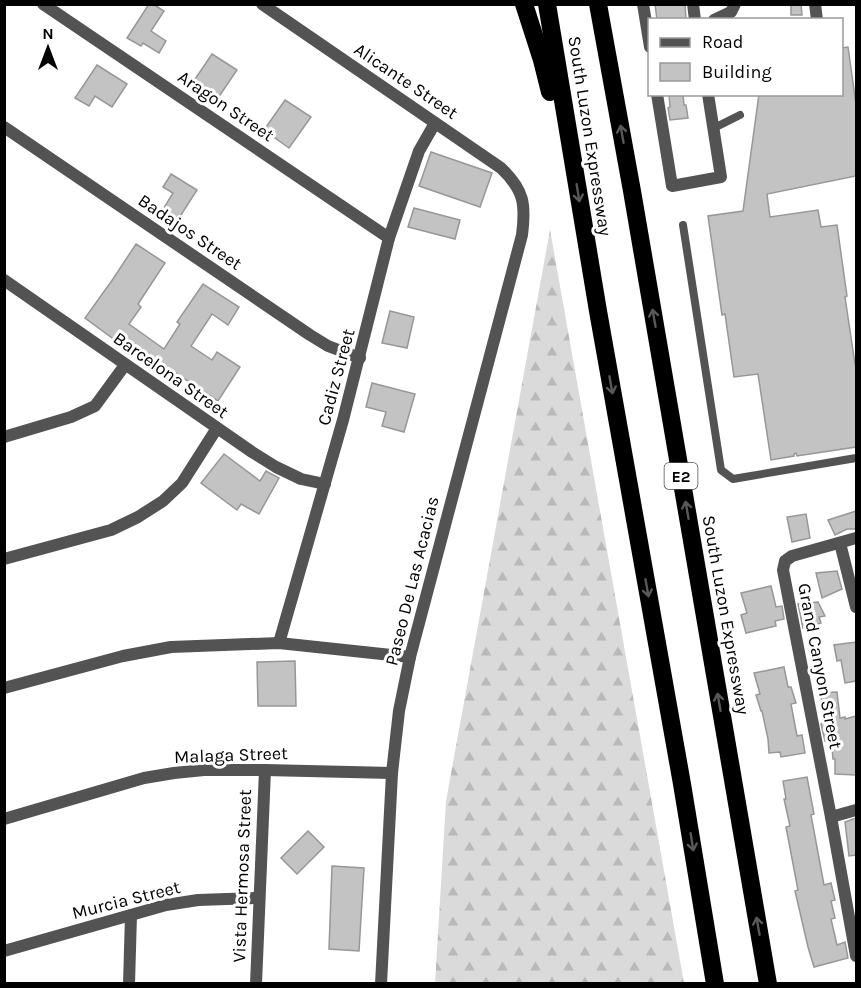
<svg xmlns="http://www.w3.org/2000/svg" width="861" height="988" font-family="Karla,sans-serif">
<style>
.forest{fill:url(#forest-firs)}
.building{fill:#c3c3c3;stroke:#979797;stroke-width:1.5}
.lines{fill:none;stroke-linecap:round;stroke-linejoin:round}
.lane{stroke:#535353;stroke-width:8}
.street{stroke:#535353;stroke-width:12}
.highway{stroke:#000;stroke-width:18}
.oneway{stroke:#595959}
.labels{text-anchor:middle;stroke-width:6;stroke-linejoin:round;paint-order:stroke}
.shield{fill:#fff;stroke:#4c4c4c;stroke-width:1.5}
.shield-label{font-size:16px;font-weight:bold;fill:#000}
.street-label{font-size:18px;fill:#000;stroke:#fff}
</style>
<defs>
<pattern id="forest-firs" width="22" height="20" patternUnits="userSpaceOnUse" patternTransform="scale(1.5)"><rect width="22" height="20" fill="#dadada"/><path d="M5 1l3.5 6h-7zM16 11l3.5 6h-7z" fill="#b9b9b9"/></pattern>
</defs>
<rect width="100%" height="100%" fill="#fff"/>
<polygon class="forest" points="550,230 684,983 435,983 446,801"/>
<g class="building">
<polygon points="149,4 153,4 164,11 151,31 166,41 159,53 143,43 141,46 127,38"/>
<polygon points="655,4 685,4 686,20 657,20"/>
<polygon points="791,4 801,4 802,15 791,15"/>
<polygon points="848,47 856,104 856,176 767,194 770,217 818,210 821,227 837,225 847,296 845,297 855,364 856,363 856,447 797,456 796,453 794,454 794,456 771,460 758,374 734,377 725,314 722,315 708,216 743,211 759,94 842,94 842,48"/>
<polygon points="212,54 237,70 216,101 191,85"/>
<polygon points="97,65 127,84 112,107 95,96 89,106 75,98"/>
<polygon points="669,94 683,94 684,105 686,105 688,118 670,120 668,108 670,107"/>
<polygon points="285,100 311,117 289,148 264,130"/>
<polygon points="431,152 492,173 480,207 419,186"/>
<polygon points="171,174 197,190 174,226 159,216 173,193 163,187"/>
<polygon points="414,208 460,220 455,239 408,227"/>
<polygon points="136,244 165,263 138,304 141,307 129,324 164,349 180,324 177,322 203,284 239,307 228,325 212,314 191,346 212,360 217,352 240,367 218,401 150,356 145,362 85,318 113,279"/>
<polygon points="390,311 414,317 407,348 382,343"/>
<polygon points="372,383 415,394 404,432 382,426 386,412 366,407"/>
<polygon points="224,454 260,481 266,471 279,478 259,514 241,504 237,510 201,483"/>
<polygon points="856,511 856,529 847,529 835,535 828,520"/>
<polygon points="806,514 810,538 792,542 787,517"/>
<polygon points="837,571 842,589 822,598 816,573"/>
<polygon points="771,586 776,607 782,606 784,619 775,621 776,626 746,633 741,615 747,613 741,593"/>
<polygon points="818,602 825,616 819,617 821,623 803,628 798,604"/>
<polygon points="856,642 856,681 845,683 841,660 837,661 834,645"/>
<polygon points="295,661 296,706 258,706 257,662"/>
<polygon points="784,667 788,687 791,687 796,703 791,704 797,736 802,735 805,753 781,757 780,752 769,753 768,739 762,711 761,711 756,695 760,694 754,673"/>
<polygon points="837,692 840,718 845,717 845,719 856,716 856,775 835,774 835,759 833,759 831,739 825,741 821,724 826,722 820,693"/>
<polygon points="807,777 814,814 811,815 824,885 831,883 835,900 831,901 835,918 831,919 837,945 845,942 848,958 814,967 808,947 795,891 798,890 786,827 790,826 784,799 786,799 783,781"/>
<polygon points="856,818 856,855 849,856 845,822"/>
<polygon points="308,831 324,847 297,874 281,858"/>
<polygon points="332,866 364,868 359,951 329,949"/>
</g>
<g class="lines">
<g class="lane">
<polyline points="714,128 740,115"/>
<polyline points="683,225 721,470 733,479 856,458"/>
</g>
<g class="street">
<polyline points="43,4 389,238"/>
<path d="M 262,4 L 501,168 C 524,190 526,204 522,235 L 410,657 L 399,711 L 392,773 L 381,984"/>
<polyline points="643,4 650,47"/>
<polyline points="693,4 695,20"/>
<polyline points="815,4 817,20"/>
<polyline points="714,20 731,12 735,4"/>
<polyline points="657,94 672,186 721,177 708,94"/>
<polyline points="4,127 310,335 328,346 360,358"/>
<polyline points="4,280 252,452 276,467 301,479 325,484"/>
<polyline points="4,437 71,417 95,406 125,365"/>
<polyline points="856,538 792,556 785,561 783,570 831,817 856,956"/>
<polyline points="840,543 856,607"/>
<polyline points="4,559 111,530 138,517 163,501 182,483 217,428"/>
<polyline points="279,643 343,420 389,238 419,151 435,123"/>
<polyline points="4,688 123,656 171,647 279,643 410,657"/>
<polyline points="831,817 856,810"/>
<polyline points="4,819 144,778 174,773 204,770 265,770 392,773"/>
<polyline points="4,951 166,905 198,900 259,898"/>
<polyline points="129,984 131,915"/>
<polyline points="256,984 265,770"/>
</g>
<g class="highway">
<polyline points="524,4 542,60 550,92"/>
<polyline points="547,4 598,311 682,784 715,984"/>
<polyline points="598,4 632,191 768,984"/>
</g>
</g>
<defs><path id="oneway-shaft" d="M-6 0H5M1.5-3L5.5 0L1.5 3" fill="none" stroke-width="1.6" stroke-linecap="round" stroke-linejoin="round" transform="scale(1.5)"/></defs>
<g class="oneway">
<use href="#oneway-shaft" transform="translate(622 134) rotate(-100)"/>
<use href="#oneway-shaft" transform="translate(578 193) rotate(81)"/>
<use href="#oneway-shaft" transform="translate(654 318) rotate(-100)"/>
<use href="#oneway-shaft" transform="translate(611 385) rotate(80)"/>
<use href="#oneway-shaft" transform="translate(687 510) rotate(-100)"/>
<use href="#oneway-shaft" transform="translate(647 588) rotate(80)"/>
<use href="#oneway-shaft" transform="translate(719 702) rotate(-100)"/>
<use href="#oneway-shaft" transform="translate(692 842) rotate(81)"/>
<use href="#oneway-shaft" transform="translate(758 926) rotate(-100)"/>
</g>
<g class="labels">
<rect class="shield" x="664.5" y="463" width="33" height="26" rx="4.5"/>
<g class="shield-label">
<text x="681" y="482">E2</text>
</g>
<g class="street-label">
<text transform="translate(406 81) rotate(34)" y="6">Alicante Street</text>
<text transform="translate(226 106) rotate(34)" y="6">Aragon Street</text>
<text transform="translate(590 136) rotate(81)" y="6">South Luzon Expressway</text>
<text transform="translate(190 232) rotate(34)" y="6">Badajos Street</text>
<text transform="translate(171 375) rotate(35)" y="6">Barcelona Street</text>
<text transform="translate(336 377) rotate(-75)" y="6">Cadiz Street</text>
<text transform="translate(412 581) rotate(-76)" y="6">Paseo De Las Acacias</text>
<text transform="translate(726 615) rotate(80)" y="6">South Luzon Expressway</text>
<text transform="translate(820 666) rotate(79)" y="6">Grand Canyon Street</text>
<text transform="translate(231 755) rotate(-2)" y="6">Malaga Street</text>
<text transform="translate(242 876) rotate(-88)" y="6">Vista Hermosa Street</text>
<text transform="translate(126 900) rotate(-14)" y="6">Murcia Street</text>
</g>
</g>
<rect width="861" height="988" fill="none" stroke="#000000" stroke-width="12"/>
<rect x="648" y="18" width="195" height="78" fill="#ffffff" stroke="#999999" stroke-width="1.5"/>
<rect x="660" y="38" width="30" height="9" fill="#535353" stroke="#999999" stroke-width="1.5"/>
<text x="702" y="48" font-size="18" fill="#000000">Road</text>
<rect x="660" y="63" width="30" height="18" fill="#c3c3c3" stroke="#999999" stroke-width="1.5"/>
<text x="702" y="78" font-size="18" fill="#000000">Building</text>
<g transform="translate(48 48)" stroke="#ffffff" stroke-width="4.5" paint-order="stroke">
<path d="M0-4.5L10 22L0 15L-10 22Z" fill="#000000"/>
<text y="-9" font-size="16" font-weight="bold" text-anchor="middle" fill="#000000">N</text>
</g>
</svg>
